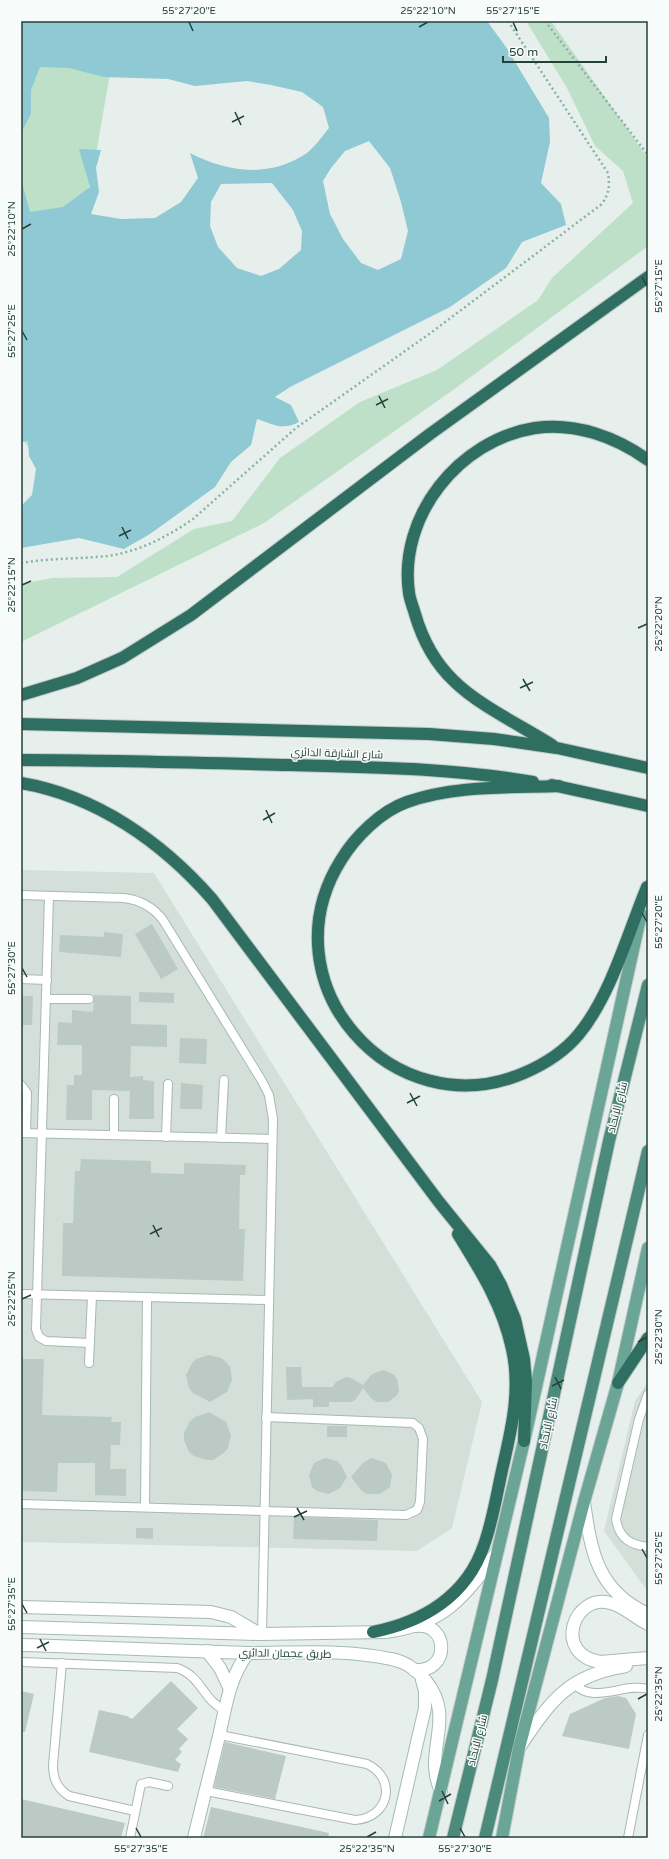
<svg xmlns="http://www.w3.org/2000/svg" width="669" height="1859" font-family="'Varela Round',Cairo,sans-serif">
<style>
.built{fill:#d4dfda}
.green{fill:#bfe0c8}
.water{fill:#8ec9d4;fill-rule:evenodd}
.building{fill:#bbcac4}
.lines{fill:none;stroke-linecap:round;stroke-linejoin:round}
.service-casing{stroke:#a8b8b2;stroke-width:10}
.minor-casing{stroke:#a8b8b2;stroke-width:14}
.secondary-casing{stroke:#a4bbb3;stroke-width:14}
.primary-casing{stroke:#c2cac8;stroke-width:14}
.trunk-casing{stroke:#c2cac8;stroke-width:14}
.motorway-casing{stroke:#c2cac8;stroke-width:14}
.path{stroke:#86b3a5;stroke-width:2.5;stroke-dasharray:2 3;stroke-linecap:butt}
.service{stroke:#fff;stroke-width:8}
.minor{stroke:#fff;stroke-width:12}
.secondary{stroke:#fff;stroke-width:12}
.primary{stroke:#6aa596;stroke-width:12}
.trunk{stroke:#4c8a7c;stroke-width:12}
.motorway{stroke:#2f6f62;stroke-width:12}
.ticks{fill:none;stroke:#24423a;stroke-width:1.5}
.labels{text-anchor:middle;stroke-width:3;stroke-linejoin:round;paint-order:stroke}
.street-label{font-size:11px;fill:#24423a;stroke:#f7fbf9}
.neatline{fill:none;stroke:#24423a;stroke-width:1.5}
.ticks-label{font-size:10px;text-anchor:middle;fill:#24423a}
</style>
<rect width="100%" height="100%" fill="#e6efeb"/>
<g class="built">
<polygon points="21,870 154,873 482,1402 452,1528 417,1551 21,1542"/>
<polygon points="648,1382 648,1592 604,1531 635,1401"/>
</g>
<g class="green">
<polygon points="33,21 86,21 87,27 111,68 95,160 76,243 65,347 70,458 78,512 78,532 21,540 21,509 32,508 45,477 33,453 21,438 21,99 34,54"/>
<polygon points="526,21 551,21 648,158 648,246 453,390 264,523 21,642 21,584 52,578 117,577 194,529 232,521 280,458 360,402 437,370 538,300 552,278 633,203 623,171 595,146 567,88"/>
</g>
<path class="water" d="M 21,21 L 487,21 L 506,47 L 549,118 L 550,142 L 541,183 L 561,204 L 566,225 L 522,242 L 506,268 L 450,307 L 290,387 L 275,397 L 291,405 L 299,422 C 282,431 273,424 257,419 L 251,445 L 231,462 L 215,487 L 150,534 L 124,549 L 79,538 L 21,548 L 21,506 L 32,495 L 36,469 L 29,456 L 28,441 L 21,442 L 21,179 L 30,212 L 63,207 L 90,187 L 79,149 L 101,150 L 96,168 L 99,192 L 91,214 L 121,219 L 155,218 L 181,202 L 198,178 L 190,153 C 227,172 267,178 304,155 C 313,150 322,136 329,128 L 323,107 L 302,92 L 271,85 L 247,81 L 195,86 L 168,79 L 104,77 L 69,68 L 40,67 L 31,90 L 31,114 L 21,133 ZM 369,141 L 390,168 L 401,202 L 408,231 L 401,259 L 378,270 L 361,263 L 343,239 L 330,214 L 323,181 L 331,168 L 345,151 ZM 272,183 L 293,210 L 302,231 L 301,250 L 279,269 L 261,276 L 237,268 L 218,247 L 210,226 L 211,202 L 221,184 Z"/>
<g class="building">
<polygon points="152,924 178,969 161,979 135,934"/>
<polygon points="104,932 123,934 121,957 59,952 60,935 104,937"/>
<polygon points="139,992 174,993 174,1003 139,1002"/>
<polygon points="94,995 131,996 131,1024 167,1025 167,1047 131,1046 130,1077 143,1076 143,1080 154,1081 154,1119 129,1119 130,1091 92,1090 92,1120 66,1120 67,1085 74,1085 74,1075 82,1075 82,1045 57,1045 58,1022 72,1023 72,1010 93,1012"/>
<polygon points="21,996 33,996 32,1025 21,1025"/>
<polygon points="180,1038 207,1039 206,1064 179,1063"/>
<polygon points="181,1083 203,1085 202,1109 180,1109"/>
<polygon points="81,1159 151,1161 151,1173 184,1174 184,1163 246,1165 245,1175 240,1175 239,1229 245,1229 243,1281 62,1276 63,1223 73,1223 75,1171 80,1171"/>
<polygon points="209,1355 221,1358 226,1362 230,1367 232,1380 227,1392 210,1402 193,1393 189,1388 186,1375 192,1363 196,1359"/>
<polygon points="21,1359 44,1359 42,1415 112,1417 111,1422 121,1422 120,1445 111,1445 110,1469 126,1469 126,1496 95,1495 95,1463 58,1463 57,1492 21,1491"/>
<polygon points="286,1367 301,1367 302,1387 333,1387 336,1382 346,1377 351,1378 363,1385 372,1374 383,1370 393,1374 397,1379 399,1390 397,1395 388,1402 377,1402 372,1399 363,1388 356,1399 352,1402 329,1402 329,1407 313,1407 313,1399 287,1400"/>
<polygon points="209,1412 226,1422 231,1435 228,1448 224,1453 213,1460 206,1460 194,1456 189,1452 184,1440 184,1433 190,1421 195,1417"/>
<rect x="327" y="1426" width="20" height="11"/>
<polygon points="325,1458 337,1461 341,1465 347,1477 340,1488 329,1494 317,1491 312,1487 309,1475 314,1463"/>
<polygon points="371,1458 386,1463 392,1475 390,1487 380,1494 367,1494 362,1491 351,1477 363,1463"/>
<polygon points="294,1517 378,1520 377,1541 293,1539"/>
<polygon points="136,1528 153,1528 153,1539 136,1538"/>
<polygon points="171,1681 198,1708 177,1729 188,1739 179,1749 182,1752 175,1760 181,1764 178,1772 89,1752 99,1710 127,1716 132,1719"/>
<polygon points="21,1691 34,1694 25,1732 21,1732"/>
<polygon points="618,1696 626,1698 636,1714 629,1749 562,1736 570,1714 605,1698"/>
<polygon points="225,1742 286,1756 275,1799 214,1787"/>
<polygon points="21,1799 125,1823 121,1838 21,1838"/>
<polygon points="211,1807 329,1833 328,1838 203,1838"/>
</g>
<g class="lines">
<g class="service-casing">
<g id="service">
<path d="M 21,895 L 124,898 C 141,900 153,907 163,920 L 262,1081 L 269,1095 L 273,1119 L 262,1634"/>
<polyline points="49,896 36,1329 39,1337 46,1341 90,1343"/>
<polyline points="21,979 47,980"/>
<polyline points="46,999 89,999"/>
<polyline points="21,1085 27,1093 26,1133"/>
<polyline points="114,1099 114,1135"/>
<polyline points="21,1133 272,1139"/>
<polyline points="166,1137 168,1084"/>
<polyline points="221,1138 224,1080"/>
<polyline points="21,1294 269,1300"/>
<polyline points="89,1363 92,1296"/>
<path d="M 648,1394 L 639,1419 L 616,1519 C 619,1538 630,1545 648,1547"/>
<polyline points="21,1504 406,1515 417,1510 420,1502 423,1439 419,1428 413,1423 266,1417"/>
<polyline points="145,1507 147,1297"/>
<path d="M 21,1662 L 177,1668 C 203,1677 202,1700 225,1710"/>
<path d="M 62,1663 L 53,1765 C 53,1779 57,1788 69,1796 L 135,1811"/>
<path d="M 575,1684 C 592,1705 626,1682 648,1689"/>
<path d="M 206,1791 L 355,1820 C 389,1818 398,1779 367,1764 L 220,1735"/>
<polyline points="130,1838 141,1784 149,1782 168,1786"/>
<polyline points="628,1838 648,1735"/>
</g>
</g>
<g class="minor-casing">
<g id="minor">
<polyline points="21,1607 211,1612 231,1617 260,1634"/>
<polyline points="207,1651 220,1668 229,1687"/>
<path d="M 194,1838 C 202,1804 211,1770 219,1736 C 226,1706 229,1678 248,1653"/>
</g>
</g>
<g class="secondary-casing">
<g id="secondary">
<path d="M 584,1502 C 591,1551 597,1591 648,1614"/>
<path d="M 648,1624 C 635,1618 624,1606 610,1603 C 574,1593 552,1654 600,1662 L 648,1658"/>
<path d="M 21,1627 L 260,1634 L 386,1632 C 445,1624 465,1596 497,1552"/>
<path d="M 21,1645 C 97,1647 173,1651 248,1653 C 295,1653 344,1649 391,1659 C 404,1661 417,1670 426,1681 C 457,1719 422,1752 441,1791"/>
<path d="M 414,1670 C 451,1673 449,1622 416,1626"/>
<path d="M 521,1745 C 551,1700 569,1675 626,1666"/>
<polyline points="395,1838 425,1708 425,1691 422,1680"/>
</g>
</g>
<g class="primary-casing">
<g id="primary">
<polyline points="429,1838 524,1441 641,914"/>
<polyline points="502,1838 519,1748 584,1502 618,1383 648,1248"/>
</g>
</g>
<g class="trunk-casing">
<g id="trunk">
<polyline points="453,1838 492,1680 609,1141 648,985"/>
<polyline points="485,1838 648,1151"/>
</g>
</g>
<g class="motorway-casing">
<g id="motorway">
<polyline points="21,695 77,678 122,658 191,615 430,434 648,277"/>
<polyline points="21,724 429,734 494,739 557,748 648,768"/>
<path d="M 552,745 C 522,726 478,705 454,681 C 435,663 422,638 415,614 C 413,607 410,600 409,593 C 398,516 459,440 535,428 C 575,422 616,437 648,460"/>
<path d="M 21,760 C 111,760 200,763 290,765 C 372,767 452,768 533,782"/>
<path d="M 21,783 C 97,796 162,842 212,899 L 439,1202 L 490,1265 L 501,1285 L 515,1319 L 524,1359 L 526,1381 L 524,1441"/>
<polyline points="552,785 648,806"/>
<path d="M 559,786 C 509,788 455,785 407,802 C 381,811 355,837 341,860 C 264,983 393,1129 524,1073 C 545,1064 565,1051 579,1034 C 611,995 628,933 647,887"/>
<polyline points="618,1383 648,1338"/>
<path d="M 373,1632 C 423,1622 467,1596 484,1545 C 493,1520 497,1492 503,1466 C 512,1427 521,1389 512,1349 C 503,1306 481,1271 458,1234"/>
</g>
</g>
<g class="path">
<polyline points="545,21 648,155"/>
<path d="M 21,563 C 49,558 78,559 107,556 C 138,552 167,537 193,519 L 296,428 L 432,332 L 602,204 C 609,193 610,186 608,173 L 508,21"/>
</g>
<use href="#service" class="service"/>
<use href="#minor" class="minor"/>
<use href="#secondary" class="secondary"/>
<use href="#primary" class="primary"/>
<use href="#trunk" class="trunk"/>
<use href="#motorway" class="motorway"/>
</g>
<path class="ticks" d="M 189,22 L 193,31M 513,22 L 517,31M 419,27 L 428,22M 235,112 L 241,125M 232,122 L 244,116M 22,229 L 31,224M 642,277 L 647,286M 22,331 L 27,340M 379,396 L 385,408M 376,405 L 388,399M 122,527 L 128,539M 119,536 L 131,530M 22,585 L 31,581M 638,628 L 647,624M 523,679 L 530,691M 520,688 L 533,682M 266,810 L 272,823M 263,820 L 275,813M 642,913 L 647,922M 22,968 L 27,977M 410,1093 L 417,1106M 407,1103 L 420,1096M 153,1225 L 159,1237M 150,1234 L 162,1228M 22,1299 L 31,1295M 638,1342 L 647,1337M 555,1377 L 561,1389M 552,1386 L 564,1380M 297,1508 L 304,1520M 294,1517 L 307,1511M 642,1549 L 647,1558M 22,1604 L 27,1613M 40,1639 L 46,1651M 37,1648 L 49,1642M 638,1699 L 647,1694M 442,1791 L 448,1804M 439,1801 L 451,1794M 136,1828 L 141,1837M 460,1828 L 465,1837M 367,1837 L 376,1832"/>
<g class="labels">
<g class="street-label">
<text transform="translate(337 753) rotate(2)" y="4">شارع الشارقة الدائري</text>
<text transform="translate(617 1107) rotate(-76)" y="4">شارع الإتحاد</text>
<text transform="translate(548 1423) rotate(-78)" y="4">شارع الإتحاد</text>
<text transform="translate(285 1653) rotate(1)" y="4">طريق عجمان الدائري</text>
<text transform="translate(477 1740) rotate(-76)" y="4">شارع الإتحاد</text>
</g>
</g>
<rect width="669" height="1859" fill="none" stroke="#f7fbf9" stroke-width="44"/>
<path d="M503 56v6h103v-6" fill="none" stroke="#24423a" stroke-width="2"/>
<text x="509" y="56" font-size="12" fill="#24423a" stroke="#f7fbf9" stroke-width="3" paint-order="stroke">50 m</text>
<rect x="22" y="22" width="625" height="1815" class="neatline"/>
<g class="ticks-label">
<text x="189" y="14">55°27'20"E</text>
<text x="428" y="14">25°22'10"N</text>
<text x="513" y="14">55°27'15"E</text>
<text transform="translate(11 229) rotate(-90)" y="4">25°22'10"N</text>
<text transform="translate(658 286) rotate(-90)" y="4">55°27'15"E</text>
<text transform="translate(11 331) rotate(-90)" y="4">55°27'25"E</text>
<text transform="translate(11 585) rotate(-90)" y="4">25°22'15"N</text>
<text transform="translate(658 624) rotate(-90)" y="4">25°22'20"N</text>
<text transform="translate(658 922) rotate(-90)" y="4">55°27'20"E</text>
<text transform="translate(11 968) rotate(-90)" y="4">55°27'30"E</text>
<text transform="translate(11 1299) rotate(-90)" y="4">25°22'25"N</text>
<text transform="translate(658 1337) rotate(-90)" y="4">25°22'30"N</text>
<text transform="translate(658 1558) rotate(-90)" y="4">55°27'25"E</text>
<text transform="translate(11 1604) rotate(-90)" y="4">55°27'35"E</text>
<text transform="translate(658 1694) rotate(-90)" y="4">25°22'35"N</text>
<text x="141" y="1852">55°27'35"E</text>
<text x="367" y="1852">25°22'35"N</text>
<text x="465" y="1852">55°27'30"E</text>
</g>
</svg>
